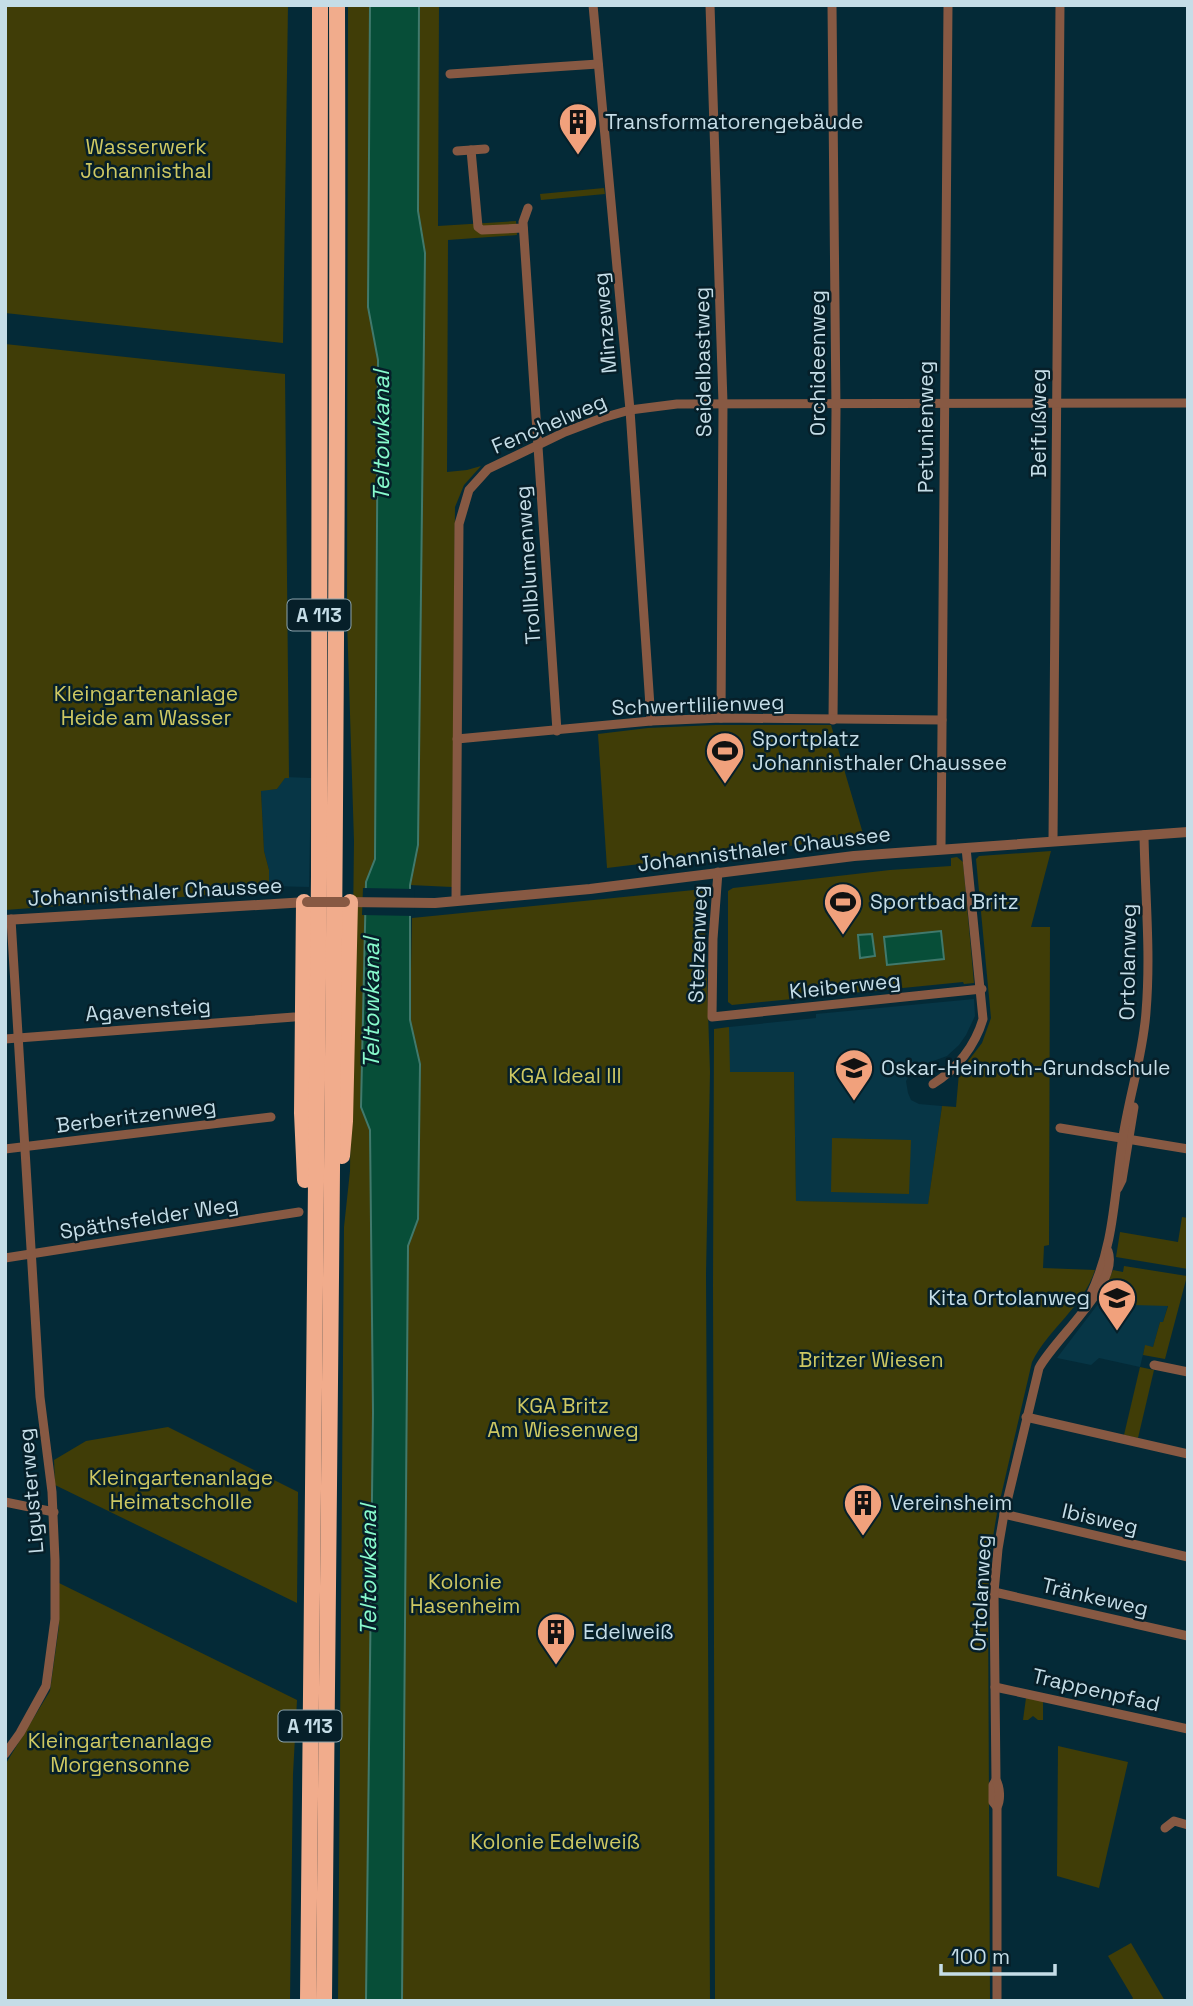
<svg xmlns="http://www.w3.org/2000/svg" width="1193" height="2006" font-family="'Space Grotesk',sans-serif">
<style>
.built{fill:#073646}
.green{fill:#403d07}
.water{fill:#074e38;stroke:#40796c;stroke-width:2}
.pier{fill:#042a37}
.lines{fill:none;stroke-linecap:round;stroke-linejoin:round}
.minor{stroke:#875943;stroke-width:9}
.tertiary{stroke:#875943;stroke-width:10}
.motorway{stroke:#f1ac8c;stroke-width:16}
.tertiary-bridge{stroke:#875943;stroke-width:10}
.labels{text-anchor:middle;stroke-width:5;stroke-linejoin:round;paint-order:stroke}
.shield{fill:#061f29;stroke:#8ca4ae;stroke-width:2}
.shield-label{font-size:19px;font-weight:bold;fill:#c5dde7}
.poi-label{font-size:21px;fill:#c5dde7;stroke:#061f29;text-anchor:start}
.park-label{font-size:21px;fill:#cec862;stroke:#061f29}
.street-label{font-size:21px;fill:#c5dde7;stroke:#061f29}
.water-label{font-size:23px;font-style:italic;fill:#88fbcd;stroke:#061f29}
</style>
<rect width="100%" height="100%" fill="#042a37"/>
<g class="built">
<polygon points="285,777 311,778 309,887 269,886 269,870 264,851 261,790 277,789"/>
<polygon points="974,999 975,1016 966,1035 959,1045 947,1056 914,1068 906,1081 908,1093 911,1100 919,1104 942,1106 928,1205 796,1201 794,1072 729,1072 729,1027 816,1018 816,1014"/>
<polygon points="1098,1304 1168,1305 1163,1322 1160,1322 1153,1347 1145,1346 1140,1367 1099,1358 1091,1365 1057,1358"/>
</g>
<g class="green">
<polygon points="5,5 288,5 283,343 5,313"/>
<polygon points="348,5 370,5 368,307 378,360 375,859 366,883 361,1107 370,1130 373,1412 366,2001 338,2001 344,1227 350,1171 354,841 347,619"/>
<polygon points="419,5 439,5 438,226 516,221 517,235 448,240 447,472 467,470 481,466 464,485 455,507 452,887 410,885 418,845 425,253 418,211"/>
<polygon points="604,188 605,194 541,200 540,194"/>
<polygon points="5,344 285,374 289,778 285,778 277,789 261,791 264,851 269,870 269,886 213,891 208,895 5,910"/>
<polygon points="715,725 831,725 864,837 607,868 598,734 648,728"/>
<path d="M 1051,851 L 1031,927 L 1050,927 L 1049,1245 L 1044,1246 L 1043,1268 L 1095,1270 C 1083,1307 1049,1328 1032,1362 L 997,1513 L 990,1555 L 988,1601 L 990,2001 L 715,2001 L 713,1286 L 714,1029 L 729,1027 L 730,1072 L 794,1072 L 796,1201 L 928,1204 L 942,1106 L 956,1107 L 959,1073 L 982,1043 L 991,1018 L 976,859 L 979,856 Z"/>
<polygon points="957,857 963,862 974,983 964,984 963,982 732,1005 728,1002 728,891 733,888 890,870 951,866 951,858"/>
<polygon points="704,889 710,1072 706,1274 710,2001 402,2001 408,1246 418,1219 420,1064 410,1020 412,918"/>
<polygon points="832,1138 911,1140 909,1194 831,1192"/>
<polygon points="1182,1217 1188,1218 1188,1269 1116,1257 1120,1232 1178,1242"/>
<polygon points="1124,1266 1187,1276 1165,1359 1143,1355 1145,1345 1153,1347 1160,1322 1163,1322 1168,1306 1098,1304 1113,1270 1123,1272"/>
<polygon points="1140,1367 1154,1370 1138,1438 1124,1435"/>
<polygon points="168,1427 298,1492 297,1603 55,1485 54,1460 86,1441"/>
<polygon points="59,1583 297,1700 293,1774 290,2001 5,2001 5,1765 50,1691 59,1626"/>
<polygon points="1026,1698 1043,1701 1043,1720 1038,1720 1033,1716 1028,1720 1023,1720"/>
<polygon points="1058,1746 1128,1762 1099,1888 1057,1876"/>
<polygon points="1131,1943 1165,2001 1131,2001 1133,1998 1108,1956"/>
</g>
<g class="water">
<polygon points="370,5 419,5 418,211 425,253 418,845 410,885 410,1020 420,1064 418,1219 408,1246 402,2001 366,2001 373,1412 370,1130 361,1107 366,882 375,859 378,360 368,307"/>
<polygon points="941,931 944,959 887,965 884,937"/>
<polygon points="872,934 875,956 860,958 858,935"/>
</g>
<polygon class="pier" points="363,888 414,889 415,916 362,915"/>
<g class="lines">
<g class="minor">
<polyline points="593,5 630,410 651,721"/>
<polyline points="710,5 723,403 721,718"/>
<polyline points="832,5 836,410 833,720"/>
<polyline points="450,74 598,64"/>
<polyline points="471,150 478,227 482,230 523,228"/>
<polyline points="457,151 485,149"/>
<polyline points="528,208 523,222 557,731"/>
<polyline points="457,739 651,721 721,718 942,720"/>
<polyline points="1053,841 1060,5"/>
<polyline points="941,849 948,5"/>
<polyline points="718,872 713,939 712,1017 982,989"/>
<polyline points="456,899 459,524 469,490 488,469 565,432 602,418 630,410 677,404 1188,403"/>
<polyline points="5,1039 294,1017"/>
<path d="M 933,1084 C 957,1069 975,1046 983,1019 L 966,848"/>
<polyline points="1060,1128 1188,1149"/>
<polyline points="5,1149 271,1117"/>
<polyline points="1118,1188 1122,1180 1134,1107"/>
<polyline points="5,1258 299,1212"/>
<path d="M 1089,1298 C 1114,1247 1114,1198 1122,1143 C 1128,1099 1143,1056 1146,1012 C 1151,952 1145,895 1144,835"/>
<polyline points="1154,1365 1188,1372"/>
<polyline points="1026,1417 1188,1454"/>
<polyline points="5,1502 54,1512"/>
<polyline points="1004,1514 1188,1557"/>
<polyline points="994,1592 1188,1636"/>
<polyline points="995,1687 1188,1729"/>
<polyline points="5,1754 20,1733 46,1686 55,1619 55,1560 52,1492 40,1397 11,919"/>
<polyline points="996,1780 993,1785 993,1802 997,1807"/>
<polyline points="1165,1828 1174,1821 1188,1825"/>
<path d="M 997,2001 L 997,1807 C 1001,1800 1000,1787 996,1780 L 994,1592 L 998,1549 L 1004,1514 L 1039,1368 C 1055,1338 1120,1284 1108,1251"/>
</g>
<g class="tertiary">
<polyline points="345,902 435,903 590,889 854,856 1188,832"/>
<polyline points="5,920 307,902"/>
</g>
<g class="motorway">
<polyline points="304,902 302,1113 305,1180"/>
<polyline points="342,1156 345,1121 350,902"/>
<polyline points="308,2001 319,876 320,5"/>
<path d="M 324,2001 C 330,1336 339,670 337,5"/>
</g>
<polyline class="tertiary-bridge" points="307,902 345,902"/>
</g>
<defs>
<g id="building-pin" transform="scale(2.0125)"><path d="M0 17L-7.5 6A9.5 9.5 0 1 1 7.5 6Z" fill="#f1a17c" stroke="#061f29"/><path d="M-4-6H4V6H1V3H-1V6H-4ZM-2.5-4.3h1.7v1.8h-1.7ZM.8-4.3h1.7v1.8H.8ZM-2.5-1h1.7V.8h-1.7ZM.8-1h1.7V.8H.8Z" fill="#111"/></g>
<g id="stadium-pin" transform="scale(2.0125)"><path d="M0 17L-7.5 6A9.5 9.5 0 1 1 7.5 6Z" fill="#f1a17c" stroke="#061f29"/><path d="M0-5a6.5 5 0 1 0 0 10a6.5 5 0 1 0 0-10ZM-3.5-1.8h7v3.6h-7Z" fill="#111"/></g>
<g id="school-pin" transform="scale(2.0125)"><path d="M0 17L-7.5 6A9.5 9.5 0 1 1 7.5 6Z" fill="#f1a17c" stroke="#061f29"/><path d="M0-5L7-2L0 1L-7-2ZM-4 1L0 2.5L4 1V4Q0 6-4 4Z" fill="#111"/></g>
</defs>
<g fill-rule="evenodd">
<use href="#building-pin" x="578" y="122"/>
<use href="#stadium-pin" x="725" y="751"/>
<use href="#stadium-pin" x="843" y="902"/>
<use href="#school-pin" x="854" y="1068"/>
<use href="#school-pin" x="1117" y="1298"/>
<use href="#building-pin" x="863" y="1503"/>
<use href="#building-pin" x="556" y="1632"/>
</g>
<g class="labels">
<g class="shield">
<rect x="287.5" y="599.5" width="63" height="31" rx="5"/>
<rect x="278.5" y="1710.5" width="63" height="31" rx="5"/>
</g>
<g class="shield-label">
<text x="319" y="622">A 113</text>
<text x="310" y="1733">A 113</text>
</g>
<g class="poi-label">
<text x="605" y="129">Transformatorengebäude</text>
<text x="752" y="746">Sportplatz<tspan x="752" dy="24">Johannisthaler Chaussee</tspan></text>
<text x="870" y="909">Sportbad Britz</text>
<text x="881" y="1075">Oskar-Heinroth-Grundschule</text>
<text x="1090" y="1305" text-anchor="end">Kita Ortolanweg</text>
<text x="890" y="1510">Vereinsheim</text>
<text x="583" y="1639">Edelweiß</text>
</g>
<g class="park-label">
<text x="146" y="154">Wasserwerk<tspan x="146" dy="24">Johannisthal</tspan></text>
<text x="146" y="701">Kleingartenanlage<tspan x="146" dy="24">Heide am Wasser</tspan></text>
<text x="565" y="1083">KGA Ideal III</text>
<text x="871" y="1367">Britzer Wiesen</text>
<text x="563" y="1413">KGA Britz<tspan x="563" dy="24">Am Wiesenweg</tspan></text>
<text x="181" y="1485">Kleingartenanlage<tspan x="181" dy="24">Heimatscholle</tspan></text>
<text x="465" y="1589">Kolonie<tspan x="465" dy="24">Hasenheim</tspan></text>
<text x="120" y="1748">Kleingartenanlage<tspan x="120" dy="24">Morgensonne</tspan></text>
<text x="555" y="1849">Kolonie Edelweiß</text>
</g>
<g class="street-label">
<text transform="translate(605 323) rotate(-95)" y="7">Minzeweg</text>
<text transform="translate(703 362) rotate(-91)" y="7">Seidelbastweg</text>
<text transform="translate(818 363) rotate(-90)" y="7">Orchideenweg</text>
<text transform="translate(1039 423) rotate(-90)" y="7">Beifußweg</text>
<text transform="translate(549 424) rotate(-23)" y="7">Fenchelweg</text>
<text transform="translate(926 427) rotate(-90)" y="7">Petunienweg</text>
<text transform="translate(528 565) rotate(-94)" y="7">Trollblumenweg</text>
<text transform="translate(698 705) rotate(-2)" y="7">Schwertlilienweg</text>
<text transform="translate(764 849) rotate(-7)" y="7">Johannisthaler Chaussee</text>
<text transform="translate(155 892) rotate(-3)" y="7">Johannisthaler Chaussee</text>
<text transform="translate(698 944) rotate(-88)" y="7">Stelzenweg</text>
<text transform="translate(1128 962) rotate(-89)" y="7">Ortolanweg</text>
<text transform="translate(845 986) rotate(-6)" y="7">Kleiberweg</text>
<text transform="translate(148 1010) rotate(-4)" y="7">Agavensteig</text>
<text transform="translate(136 1116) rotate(-7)" y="7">Berberitzenweg</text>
<text transform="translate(149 1218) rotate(-9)" y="7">Späthsfelder Weg</text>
<text transform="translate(31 1491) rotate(-95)" y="7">Ligusterweg</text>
<text transform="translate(1100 1519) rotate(13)" y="7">Ibisweg</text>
<text transform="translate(981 1593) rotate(-87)" y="7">Ortolanweg</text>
<text transform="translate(1095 1597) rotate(13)" y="7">Tränkeweg</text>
<text transform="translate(1096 1690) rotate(13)" y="7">Trappenpfad</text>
</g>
<g class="water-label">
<text transform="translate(381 436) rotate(-90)" y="8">Teltowkanal</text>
<text transform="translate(371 1003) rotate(-90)" y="8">Teltowkanal</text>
<text transform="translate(368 1570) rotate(-90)" y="8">Teltowkanal</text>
</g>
</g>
<rect width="1193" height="2006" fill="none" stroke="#c5dde7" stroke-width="14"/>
<path d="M941 1964v10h114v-10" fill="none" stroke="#c5dde7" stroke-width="3.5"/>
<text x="951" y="1964" font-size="21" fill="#c5dde7" stroke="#061f29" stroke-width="5" paint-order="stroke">100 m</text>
</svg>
